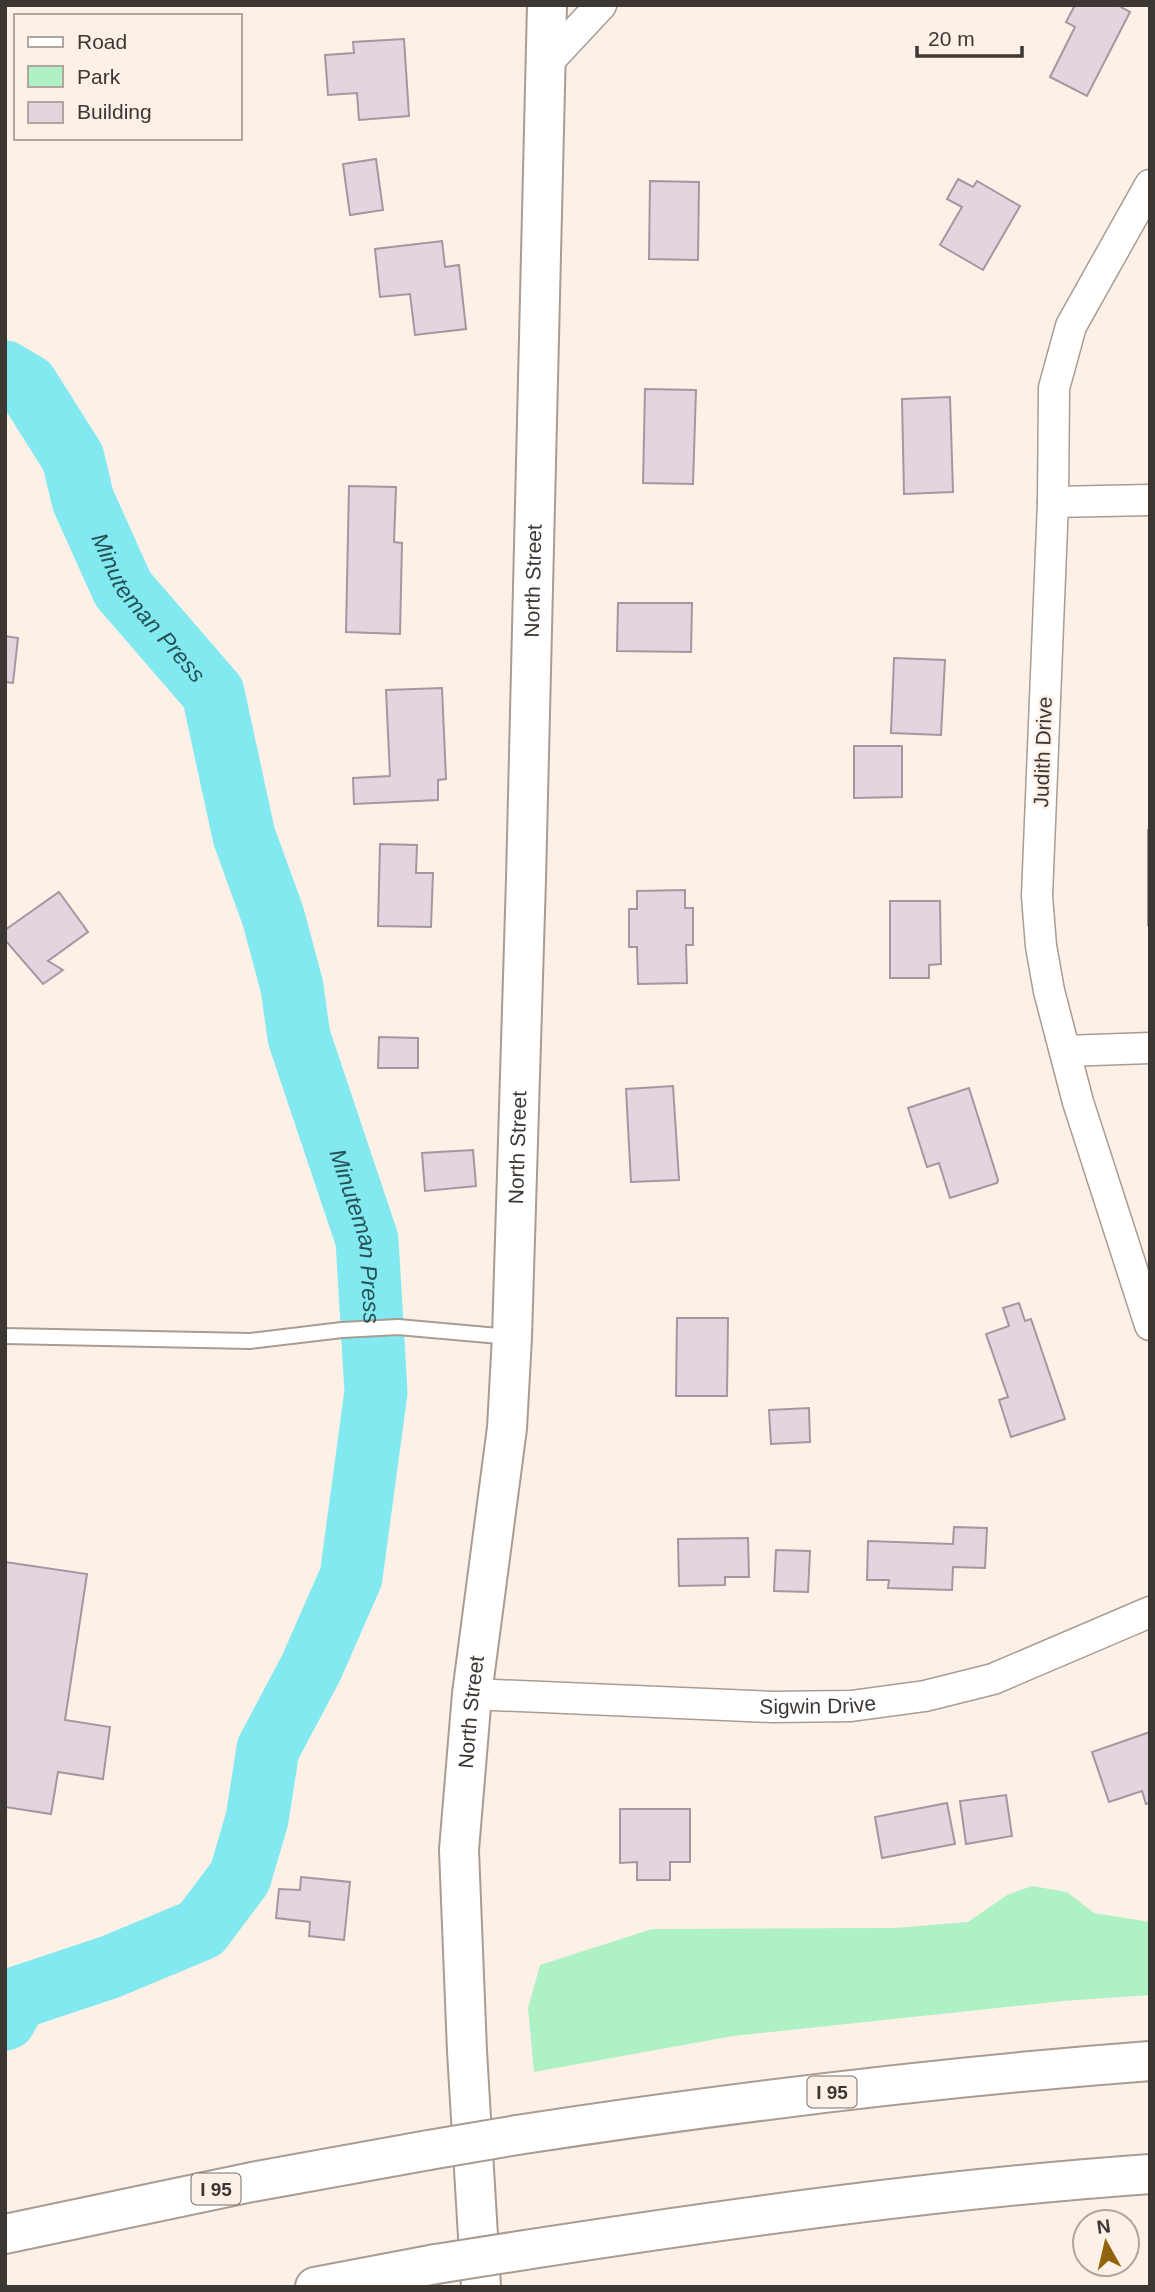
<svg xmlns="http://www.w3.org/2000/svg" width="1155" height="2292" font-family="Helvetica,sans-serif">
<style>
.green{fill:#adf1c4}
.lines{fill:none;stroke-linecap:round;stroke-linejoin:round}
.river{stroke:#83e9f1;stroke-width:63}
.building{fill:#e2d5df;stroke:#a397a0;stroke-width:2}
.service-casing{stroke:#a89c93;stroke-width:18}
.minor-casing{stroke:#a89c93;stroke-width:33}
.secondary-casing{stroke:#a89c93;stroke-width:42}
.motorway-casing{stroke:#a89c93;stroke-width:42}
.service{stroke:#fff;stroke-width:14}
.minor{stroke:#fff;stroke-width:30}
.secondary{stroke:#fff;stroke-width:38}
.motorway{stroke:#fff;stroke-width:38}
.motorway-bridge-casing{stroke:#a89c93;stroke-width:42;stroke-linecap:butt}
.motorway-bridge{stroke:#fff;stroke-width:38}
.labels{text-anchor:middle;stroke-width:5;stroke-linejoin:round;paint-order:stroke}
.shield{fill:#fdf0e6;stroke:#766e69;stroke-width:2}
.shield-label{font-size:19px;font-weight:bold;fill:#3c3733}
.street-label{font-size:21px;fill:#3c3733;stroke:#fdf0e6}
.water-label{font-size:23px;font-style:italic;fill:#245255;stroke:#fdf0e6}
</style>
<rect width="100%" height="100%" fill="#fdf0e6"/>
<polygon class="green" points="1032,1886 1067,1892 1094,1913 1150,1922 1150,1995 1063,2001 733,2036 534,2072 528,2008 540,1965 652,1929 895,1928 968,1922 1007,1895"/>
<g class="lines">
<path class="river" id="s1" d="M 5,372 L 27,385 L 73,458 L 83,500 L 123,589 L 213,693 L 244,836 L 273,916 L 292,987 L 299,1037 L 367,1240 L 376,1392 L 351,1577 L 311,1668 L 268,1749 L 257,1819 L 240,1877 L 201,1929 L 110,1967 L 17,1998 L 5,2019"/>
</g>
<g class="building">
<polygon points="1075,5 1122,5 1121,7 1130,12 1087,96 1050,77 1075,27 1066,22"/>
<polygon points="404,39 409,116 359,120 357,93 328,95 325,55 354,53 353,42"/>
<polygon points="376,159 383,210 350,215 343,164"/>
<polygon points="958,179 973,187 977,181 1020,206 983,270 940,245 962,207 947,199"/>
<polygon points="650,181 699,182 698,260 649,259"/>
<polygon points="442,241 445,267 459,265 466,329 415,335 410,294 380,297 375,249"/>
<polygon points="645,389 696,390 693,484 643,483"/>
<polygon points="950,397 953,492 904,494 902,399"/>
<polygon points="349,486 396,487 394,542 402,543 400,634 346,632"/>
<polygon points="618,603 692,603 691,652 617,651"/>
<polygon points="5,636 18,638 13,683 5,682"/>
<polygon points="894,658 945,660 941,735 891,733"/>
<polygon points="442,688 446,779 438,780 438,800 354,804 353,778 390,776 386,690"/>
<polygon points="854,746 902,746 902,797 854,798"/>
<rect x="1148" y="830" width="2" height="95"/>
<polygon points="380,844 417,845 416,873 433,873 431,927 378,926"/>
<polygon points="685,890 685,908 693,908 693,945 686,945 687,983 638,984 637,947 629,947 629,909 637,909 637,891"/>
<polygon points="59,892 88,932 48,961 63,970 43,984 5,940 5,930"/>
<polygon points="890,901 940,901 941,964 929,965 929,978 890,978"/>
<polygon points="379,1037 418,1038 418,1068 378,1068"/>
<polygon points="673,1086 679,1180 631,1182 626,1089"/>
<polygon points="969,1088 998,1180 997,1183 950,1198 939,1163 927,1167 908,1108"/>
<polygon points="473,1150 476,1186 425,1191 422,1153"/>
<polygon points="1019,1303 1025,1321 1031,1319 1065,1419 1011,1437 999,1400 1008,1397 986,1334 1009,1326 1003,1308"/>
<polygon points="677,1318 728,1318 727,1396 676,1396"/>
<polygon points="809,1408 810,1442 771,1444 769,1410"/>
<polygon points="954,1527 987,1528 985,1568 953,1567 952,1590 888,1588 889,1580 867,1580 868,1541 953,1544"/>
<polygon points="748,1538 749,1577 725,1577 725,1585 679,1586 678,1539"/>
<polygon points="776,1550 810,1551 808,1592 774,1591"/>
<polygon points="5,1562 87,1574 65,1720 110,1727 103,1779 58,1772 51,1814 5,1807"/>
<polygon points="1150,1732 1150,1803 1146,1804 1142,1791 1109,1802 1092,1752"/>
<polygon points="1006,1795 1012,1836 966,1844 960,1801"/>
<polygon points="947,1803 955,1844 882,1858 875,1817"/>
<polygon points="620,1809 690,1809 690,1862 670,1862 670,1880 637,1880 637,1862 620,1863"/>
<polygon points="301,1877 350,1882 344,1940 309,1936 310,1922 276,1918 279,1889 300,1890"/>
</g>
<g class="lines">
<g class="service-casing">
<polyline id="service" points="5,1336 250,1341 342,1330 398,1327 511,1337"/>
</g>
<g class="minor-casing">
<g id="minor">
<polyline points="546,64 601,5"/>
<polyline points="1150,185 1071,326 1054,388 1053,502 1037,896 1041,946 1049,991 1078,1102 1150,1325"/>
<polyline points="1053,502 1150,500"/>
<polyline points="1065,1051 1150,1048"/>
<path id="s2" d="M 472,1694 L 773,1707 L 851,1706 L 925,1696 L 993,1679 L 1150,1612"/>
</g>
</g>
<g class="secondary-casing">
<g id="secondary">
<path id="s3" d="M 481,2287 L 467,2051 L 459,1850 L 472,1694 L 507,1428 L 512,1337 L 526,879 L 547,5"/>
</g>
</g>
<g class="motorway-casing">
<g id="motorway">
<path d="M 517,2135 C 727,2103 938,2077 1150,2061"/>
<polyline points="5,2234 252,2182 429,2150"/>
<path d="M 525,2250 C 732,2218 940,2189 1150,2174"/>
<polyline points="315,2287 436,2264"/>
</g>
</g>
<use href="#service" class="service"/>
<use href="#minor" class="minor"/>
<use href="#secondary" class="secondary"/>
<use href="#motorway" class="motorway"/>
<g class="motorway-bridge-casing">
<g id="motorway-bridge">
<polyline points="429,2150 517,2135"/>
<polyline points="436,2264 525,2250"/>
</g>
</g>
<use href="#motorway-bridge" class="motorway-bridge"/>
</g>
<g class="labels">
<g class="shield">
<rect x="807.5" y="2076.5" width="49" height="31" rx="5"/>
<rect x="191.5" y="2173.5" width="49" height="31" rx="5"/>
</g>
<g class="shield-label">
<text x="832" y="2099">I 95</text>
<text x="216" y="2196">I 95</text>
</g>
<g class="street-label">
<text dy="7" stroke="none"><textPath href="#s3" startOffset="1710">North Street</textPath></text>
<text transform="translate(1043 752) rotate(-88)" y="7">Judith Drive</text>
<text dy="7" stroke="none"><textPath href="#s3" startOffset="1143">North Street</textPath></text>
<text dy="7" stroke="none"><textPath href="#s2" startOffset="346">Sigwin Drive</textPath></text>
<text dy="7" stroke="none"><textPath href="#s3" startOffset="576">North Street</textPath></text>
</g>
<g class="water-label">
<text dy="8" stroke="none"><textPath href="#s1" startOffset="282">Minuteman Press</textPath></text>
<text dy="8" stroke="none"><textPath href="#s1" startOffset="954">Minuteman Press</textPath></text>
</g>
</g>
<rect width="1155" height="2292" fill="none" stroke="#3c3733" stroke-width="14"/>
<rect x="14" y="14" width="228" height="126" fill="#fdf0e6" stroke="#b0a69e" stroke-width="2"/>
<rect x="28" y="37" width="35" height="10" fill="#ffffff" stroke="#b0a69e" stroke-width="2"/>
<text x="77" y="49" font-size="21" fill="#3c3733">Road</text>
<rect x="28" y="66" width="35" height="21" fill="#adf1c4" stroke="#b0a69e" stroke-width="2"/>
<text x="77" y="84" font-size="21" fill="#3c3733">Park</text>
<rect x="28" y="102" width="35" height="21" fill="#e2d5df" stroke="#b0a69e" stroke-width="2"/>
<text x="77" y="119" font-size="21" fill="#3c3733">Building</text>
<g transform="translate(1106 2243) rotate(352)"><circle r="33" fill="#fdf0e6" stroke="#b0a69e" stroke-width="2"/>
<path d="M0-5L12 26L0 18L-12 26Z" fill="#90630c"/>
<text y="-10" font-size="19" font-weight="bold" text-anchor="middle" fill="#3c3733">N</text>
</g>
<path d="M917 46v10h105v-10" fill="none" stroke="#3c3733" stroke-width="3.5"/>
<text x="928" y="46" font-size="21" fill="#3c3733" stroke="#fdf0e6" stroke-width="5" paint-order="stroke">20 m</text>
</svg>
